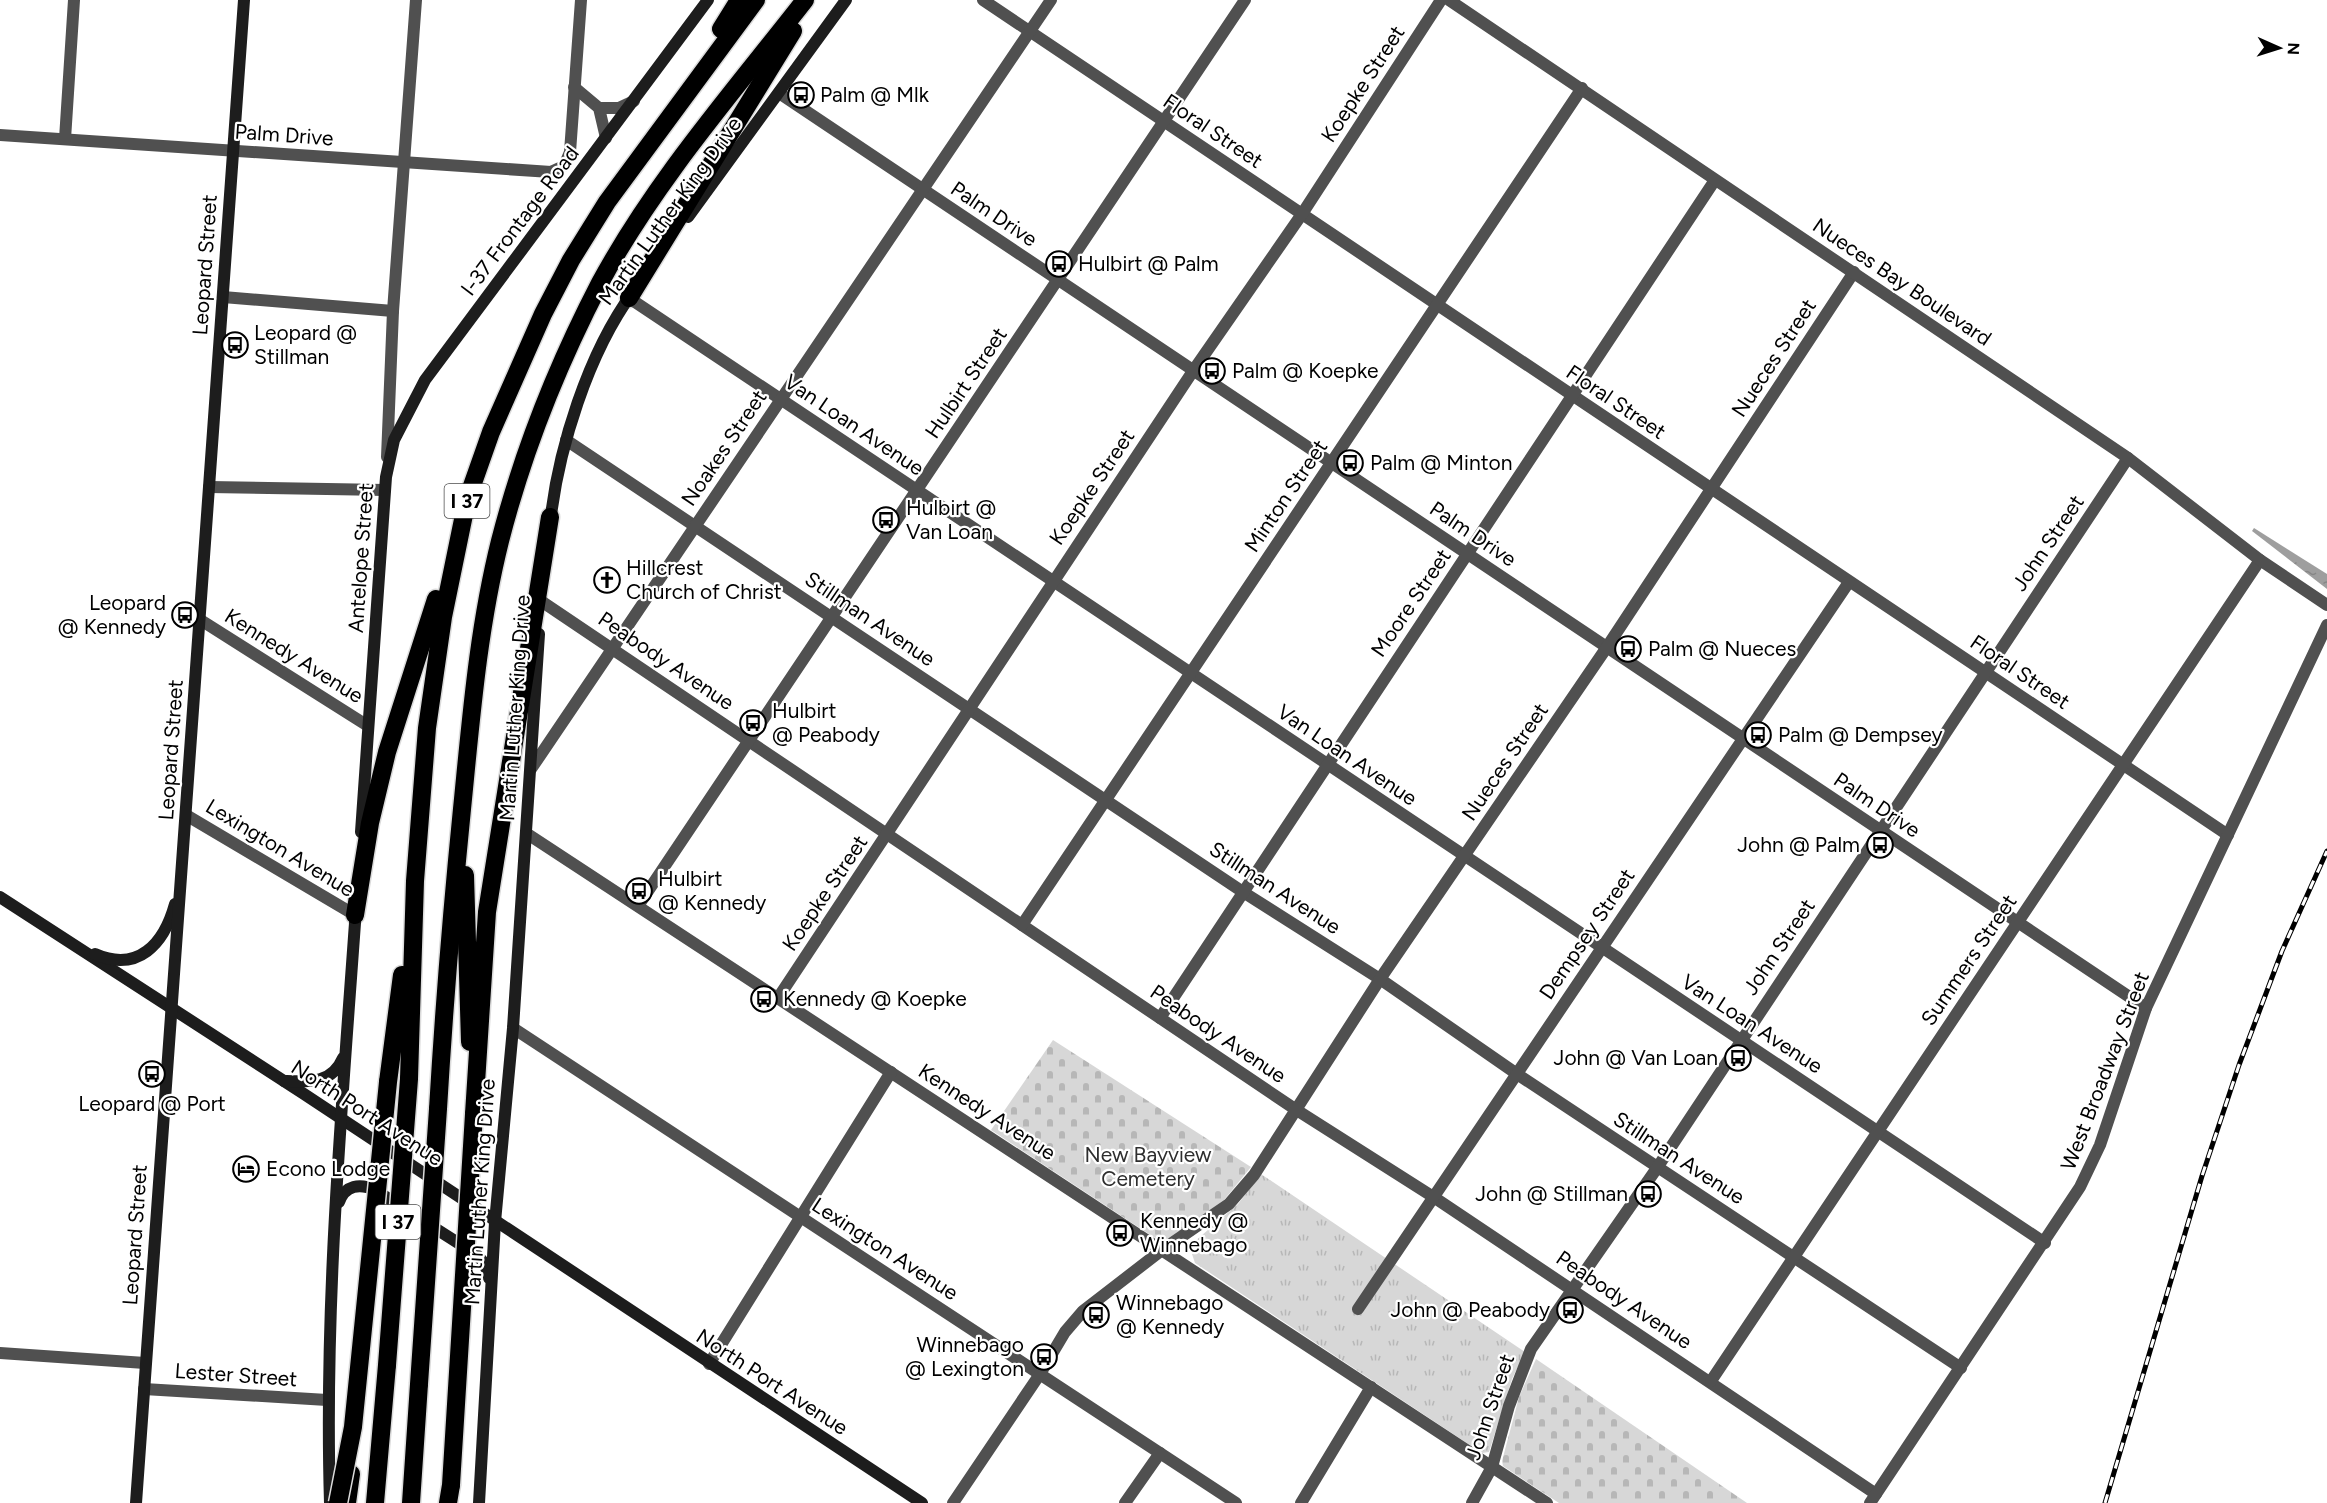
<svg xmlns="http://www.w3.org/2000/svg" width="2327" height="1503" font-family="Figtree,sans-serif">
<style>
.cemetery{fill:url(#cemetery-stones)}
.park{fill:url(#park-tufts)}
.water{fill:url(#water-ripples)}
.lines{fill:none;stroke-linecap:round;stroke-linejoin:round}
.motorway-casing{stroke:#dbdbdb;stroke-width:21}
.minor{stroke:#505050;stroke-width:12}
.tertiary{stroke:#505050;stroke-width:12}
.secondary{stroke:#1d1d1d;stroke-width:12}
.motorway{stroke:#000;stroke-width:18}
.rail-casing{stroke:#000;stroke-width:5}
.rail{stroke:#fff;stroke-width:3;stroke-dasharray:9;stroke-linecap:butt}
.motorway-bridge-casing{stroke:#dbdbdb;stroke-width:21;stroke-linecap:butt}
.motorway-bridge{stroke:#000;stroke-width:18}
.labels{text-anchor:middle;stroke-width:4.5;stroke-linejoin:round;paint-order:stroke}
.shield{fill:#fff;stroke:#4c4c4c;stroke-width:1.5}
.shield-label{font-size:20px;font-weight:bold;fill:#000}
.street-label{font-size:21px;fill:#000;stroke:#fff}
.poi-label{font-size:21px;fill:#000;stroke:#fff;text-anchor:start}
.park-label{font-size:21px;fill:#2e2e2e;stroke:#fff}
</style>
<defs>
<pattern id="cemetery-stones" width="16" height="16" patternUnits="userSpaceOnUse" patternTransform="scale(1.5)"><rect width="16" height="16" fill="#d7d7d7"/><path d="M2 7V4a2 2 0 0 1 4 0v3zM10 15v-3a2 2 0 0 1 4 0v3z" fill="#b7b7b7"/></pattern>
<pattern id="park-tufts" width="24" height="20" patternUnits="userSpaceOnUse" patternTransform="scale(1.5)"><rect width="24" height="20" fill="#d7d7d7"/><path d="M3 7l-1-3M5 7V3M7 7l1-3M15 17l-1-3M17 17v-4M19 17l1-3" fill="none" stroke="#b7b7b7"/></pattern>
<pattern id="water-ripples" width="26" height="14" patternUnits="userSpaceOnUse" patternTransform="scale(1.5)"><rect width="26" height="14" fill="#9e9e9e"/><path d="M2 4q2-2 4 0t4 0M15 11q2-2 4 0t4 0" fill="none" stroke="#868686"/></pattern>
</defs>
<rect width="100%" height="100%" fill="#fff"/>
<g class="cemetery">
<polygon points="1053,1040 1251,1167 1224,1200 1164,1243 1161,1242 991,1130"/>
<polygon points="1536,1359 1747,1503 1559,1503 1503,1466 1502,1461 1519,1397"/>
</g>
<polygon class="park" points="1261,1174 1525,1352 1512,1379 1489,1452 1482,1453 1195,1263 1192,1254 1194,1242 1238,1204"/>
<polygon class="water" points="2254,528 2327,574 2327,589 2252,531"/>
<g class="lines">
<g class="motorway-casing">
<g id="motorway">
<polyline points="721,29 739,0"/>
<polyline points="629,298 793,31"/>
<polyline points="465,875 470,1042"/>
<polyline points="355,915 370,823 387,752 436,599"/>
<polyline points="409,1079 415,881 427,728 443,617 467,500 491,432 543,314 571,260 607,202 756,0"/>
<polyline points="388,1082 402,975"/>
<path d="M 438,1109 C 444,1008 452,909 462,809 C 471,719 478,629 500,541 C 523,451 558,364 600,283 C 655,181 734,91 805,0"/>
<polyline points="474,1114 487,912 550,517"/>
<polyline points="347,1503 351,1474"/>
<polyline points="375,1503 387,1365"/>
<polyline points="411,1503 419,1384"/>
<polyline points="448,1503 451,1485"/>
</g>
</g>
<g class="minor">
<polyline points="983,0 2228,835"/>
<polyline points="574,87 599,108 606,138"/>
<polyline points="779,93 2146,1008"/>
<polyline points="599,108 619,108 634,101"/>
<polyline points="0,135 551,172 564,166 570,152 581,0"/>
<polyline points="65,139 74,0"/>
<polyline points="223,297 393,311"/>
<polyline points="629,298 2045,1243"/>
<polyline points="566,440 1243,892 1380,979 1517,1074 1961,1368"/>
<polyline points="387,457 393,311 416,0"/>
<polyline points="209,487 385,490"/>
<polyline points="541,601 1295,1109 1435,1198 1876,1494"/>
<polyline points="199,619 368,726"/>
<polyline points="531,769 1051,0"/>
<polyline points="186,815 355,915"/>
<polyline points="526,833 1547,1503"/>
<polyline points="638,906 1245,0"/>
<polyline points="1022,925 1582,88"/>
<polyline points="778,998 1193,371 1302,214 1441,0"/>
<polyline points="1160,1018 1715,180"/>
<polyline points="513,1028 1236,1503"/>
<polyline points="1358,1309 1849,582"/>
<polyline points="0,1353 145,1363"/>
<polyline points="709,1364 891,1072"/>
<polyline points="1711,1381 2260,560"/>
<polyline points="144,1389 327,1400"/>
<polyline points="953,1503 1040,1374 1065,1332 1083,1311 1162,1250 1229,1204 1254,1175 1380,979 1607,647 1854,272"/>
<polyline points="1125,1503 1160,1453"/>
<polyline points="1301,1503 1371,1387"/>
<polyline points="1472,1503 1492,1467 1509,1406 1531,1349 1657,1168 2128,458"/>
</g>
<g class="tertiary">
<polyline points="1449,0 2128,458 2260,560 2327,605"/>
<polyline points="1870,1503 2080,1187 2100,1145 2146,1008 2327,625"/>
</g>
<g class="secondary">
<polyline points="688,217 846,0"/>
<path d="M 550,524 C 558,449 588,353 633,292"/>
<polyline points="361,832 386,477 394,440 425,380 708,0"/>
<polyline points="0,897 304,1094 922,1503"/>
<path d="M 95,954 C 138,973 164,944 175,904"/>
<path d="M 284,1081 C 309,1082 332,1084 343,1058"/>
<path d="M 339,1202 C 345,1185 360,1183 375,1190 L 477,1255 L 485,1264 L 489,1278"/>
<polyline points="136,1503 244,0"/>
<path d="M 330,1503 C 324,1305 342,1107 356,909"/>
<polyline points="479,1503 495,1222 513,1028 539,634"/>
</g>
<use href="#motorway" class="motorway"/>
<g class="rail-casing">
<polyline id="rail" points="2105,1503 2202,1176 2239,1065 2282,951 2327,851"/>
</g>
<use href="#rail" class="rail"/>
<g class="motorway-bridge-casing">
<g id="motorway-bridge">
<polyline points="387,1365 409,1079"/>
<polyline points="419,1384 438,1109"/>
<polyline points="451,1485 474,1114"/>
<polyline points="338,1503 353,1427 388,1082"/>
</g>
</g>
<use href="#motorway-bridge" class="motorway-bridge"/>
</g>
<defs>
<g id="bus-ring" transform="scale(1.35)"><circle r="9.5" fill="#fff" stroke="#000" stroke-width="1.5"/><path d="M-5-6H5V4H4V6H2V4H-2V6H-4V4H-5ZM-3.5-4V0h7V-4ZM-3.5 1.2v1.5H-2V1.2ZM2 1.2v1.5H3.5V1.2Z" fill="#000"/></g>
<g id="church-ring" transform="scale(1.35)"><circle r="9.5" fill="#fff" stroke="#000" stroke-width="1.5"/><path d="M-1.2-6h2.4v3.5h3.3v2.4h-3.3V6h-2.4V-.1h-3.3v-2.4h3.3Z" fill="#000"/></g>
<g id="hotel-ring" transform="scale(1.35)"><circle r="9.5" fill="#fff" stroke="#000" stroke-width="1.5"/><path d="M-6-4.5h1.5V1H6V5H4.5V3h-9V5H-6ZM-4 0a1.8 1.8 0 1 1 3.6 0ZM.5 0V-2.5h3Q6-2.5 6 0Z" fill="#000"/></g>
</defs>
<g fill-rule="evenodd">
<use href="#bus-ring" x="801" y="95"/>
<use href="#bus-ring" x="1059" y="264"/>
<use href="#bus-ring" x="235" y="345"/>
<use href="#bus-ring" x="1212" y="371"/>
<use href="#bus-ring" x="1350" y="463"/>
<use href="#bus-ring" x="886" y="520"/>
<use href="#church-ring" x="607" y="580"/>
<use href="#bus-ring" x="185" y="615"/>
<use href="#bus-ring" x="1628" y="649"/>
<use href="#bus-ring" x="753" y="723"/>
<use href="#bus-ring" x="1758" y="735"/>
<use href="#bus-ring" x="1880" y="845"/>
<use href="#bus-ring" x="639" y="891"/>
<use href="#bus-ring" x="764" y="999"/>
<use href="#bus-ring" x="1738" y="1058"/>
<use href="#bus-ring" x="152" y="1074"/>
<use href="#hotel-ring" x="246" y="1169"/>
<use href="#bus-ring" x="1648" y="1194"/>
<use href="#bus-ring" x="1120" y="1233"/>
<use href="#bus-ring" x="1570" y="1310"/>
<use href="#bus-ring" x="1096" y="1315"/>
<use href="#bus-ring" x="1044" y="1357"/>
</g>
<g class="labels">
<g class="shield">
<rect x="444.5" y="484" width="45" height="34" rx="4.5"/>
<rect x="375.5" y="1205" width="45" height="34" rx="4.5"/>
</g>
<g class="shield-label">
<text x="467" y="508">I 37</text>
<text x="398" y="1229">I 37</text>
</g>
<g class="street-label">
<text transform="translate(1363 84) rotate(-57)" y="7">Koepke Street</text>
<text transform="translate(1213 131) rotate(34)" y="7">Floral Street</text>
<text transform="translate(284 135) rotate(4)" y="7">Palm Drive</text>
<text transform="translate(670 211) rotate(-54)" y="7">Martin Luther King Drive</text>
<text transform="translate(994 214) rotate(34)" y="7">Palm Drive</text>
<text transform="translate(520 221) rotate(-53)" y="7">I-37 Frontage Road</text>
<text transform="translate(205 265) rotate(-86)" y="7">Leopard Street</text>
<text transform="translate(1902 282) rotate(34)" y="7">Nueces Bay Boulevard</text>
<text transform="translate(1774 358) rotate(-57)" y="7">Nueces Street</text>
<text transform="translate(966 383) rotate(-56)" y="7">Hulbirt Street</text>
<text transform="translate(1616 402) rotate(34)" y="7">Floral Street</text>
<text transform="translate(854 425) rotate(34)" y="7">Van Loan Avenue</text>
<text transform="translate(724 448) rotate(-56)" y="7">Noakes Street</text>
<text transform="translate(1092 487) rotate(-56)" y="7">Koepke Street</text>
<text transform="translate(1286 496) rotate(-56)" y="7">Minton Street</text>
<text transform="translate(1473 534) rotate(34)" y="7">Palm Drive</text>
<text transform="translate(2048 543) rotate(-56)" y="7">John Street</text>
<text transform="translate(361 558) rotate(-86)" y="7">Antelope Street</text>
<text transform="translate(1411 603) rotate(-56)" y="7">Moore Street</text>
<text transform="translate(870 619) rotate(34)" y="7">Stillman Avenue</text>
<text transform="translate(294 656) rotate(32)" y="7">Kennedy Avenue</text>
<text transform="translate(666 661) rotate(34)" y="7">Peabody Avenue</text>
<text transform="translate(2020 672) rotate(34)" y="7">Floral Street</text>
<text transform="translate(515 708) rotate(-86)" y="7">Martin Luther King Drive</text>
<text transform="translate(171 750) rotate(-86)" y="7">Leopard Street</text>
<text transform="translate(1347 755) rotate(34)" y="7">Van Loan Avenue</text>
<text transform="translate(1505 762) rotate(-56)" y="7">Nueces Street</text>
<text transform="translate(1877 805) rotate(34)" y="7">Palm Drive</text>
<text transform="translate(280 848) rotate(31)" y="7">Lexington Avenue</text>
<text transform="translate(1275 888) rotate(33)" y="7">Stillman Avenue</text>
<text transform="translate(825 893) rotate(-56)" y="7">Koepke Street</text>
<text transform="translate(1587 934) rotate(-56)" y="7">Dempsey Street</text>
<text transform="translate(1779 947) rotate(-56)" y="7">John Street</text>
<text transform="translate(1969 960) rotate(-56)" y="7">Summers Street</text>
<text transform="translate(1752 1024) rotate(33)" y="7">Van Loan Avenue</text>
<text transform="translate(1218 1034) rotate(34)" y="7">Peabody Avenue</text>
<text transform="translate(2105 1071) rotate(-69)" y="7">West Broadway Street</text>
<text transform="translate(987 1112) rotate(33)" y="7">Kennedy Avenue</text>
<text transform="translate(367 1113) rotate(33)" y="7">North Port Avenue</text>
<text transform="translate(1679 1158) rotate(33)" y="7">Stillman Avenue</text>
<text transform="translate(480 1192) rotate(-86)" y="7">Martin Luther King Drive</text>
<text transform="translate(135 1235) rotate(-86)" y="7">Leopard Street</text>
<text transform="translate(885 1249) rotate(33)" y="7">Lexington Avenue</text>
<text transform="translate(1624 1300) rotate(34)" y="7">Peabody Avenue</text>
<text transform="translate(236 1375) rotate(4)" y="7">Lester Street</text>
<text transform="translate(772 1382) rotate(33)" y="7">North Port Avenue</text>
<text transform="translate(1490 1407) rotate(-71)" y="7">John Street</text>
</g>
<g class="poi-label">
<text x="820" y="102">Palm @ Mlk</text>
<text x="1078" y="271">Hulbirt @ Palm</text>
<text x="254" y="340">Leopard @<tspan x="254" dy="24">Stillman</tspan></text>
<text x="1232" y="378">Palm @ Koepke</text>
<text x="1370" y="470">Palm @ Minton</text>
<text x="906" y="515">Hulbirt @<tspan x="906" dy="24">Van Loan</tspan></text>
<text x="626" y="575">Hillcrest<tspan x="626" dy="24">Church of Christ</tspan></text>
<text x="166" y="610" text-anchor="end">Leopard<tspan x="166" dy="24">@ Kennedy</tspan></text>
<text x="1648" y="656">Palm @ Nueces</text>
<text x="772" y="718">Hulbirt<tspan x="772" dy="24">@ Peabody</tspan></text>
<text x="1778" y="742">Palm @ Dempsey</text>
<text x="1860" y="852" text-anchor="end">John @ Palm</text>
<text x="658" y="886">Hulbirt<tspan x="658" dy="24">@ Kennedy</tspan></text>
<text x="783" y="1006">Kennedy @ Koepke</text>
<text x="1718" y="1065" text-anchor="end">John @ Van Loan</text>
<text x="152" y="1111" text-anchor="middle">Leopard @ Port</text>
<text x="266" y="1176">Econo Lodge</text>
<text x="1628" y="1201" text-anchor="end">John @ Stillman</text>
<text x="1140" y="1228">Kennedy @<tspan x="1140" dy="24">Winnebago</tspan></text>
<text x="1116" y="1310">Winnebago<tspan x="1116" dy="24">@ Kennedy</tspan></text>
<text x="1550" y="1317" text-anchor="end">John @ Peabody</text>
<text x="1024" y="1352" text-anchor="end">Winnebago<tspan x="1024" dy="24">@ Lexington</tspan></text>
</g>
<g class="park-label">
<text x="1148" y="1162">New Bayview<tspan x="1148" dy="24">Cemetery</tspan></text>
</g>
</g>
<g transform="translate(2279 48) rotate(93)" stroke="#ffffff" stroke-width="4.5" paint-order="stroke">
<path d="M0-4.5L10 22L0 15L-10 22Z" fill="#000000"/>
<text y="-9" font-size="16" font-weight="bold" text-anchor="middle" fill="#000000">N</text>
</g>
</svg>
